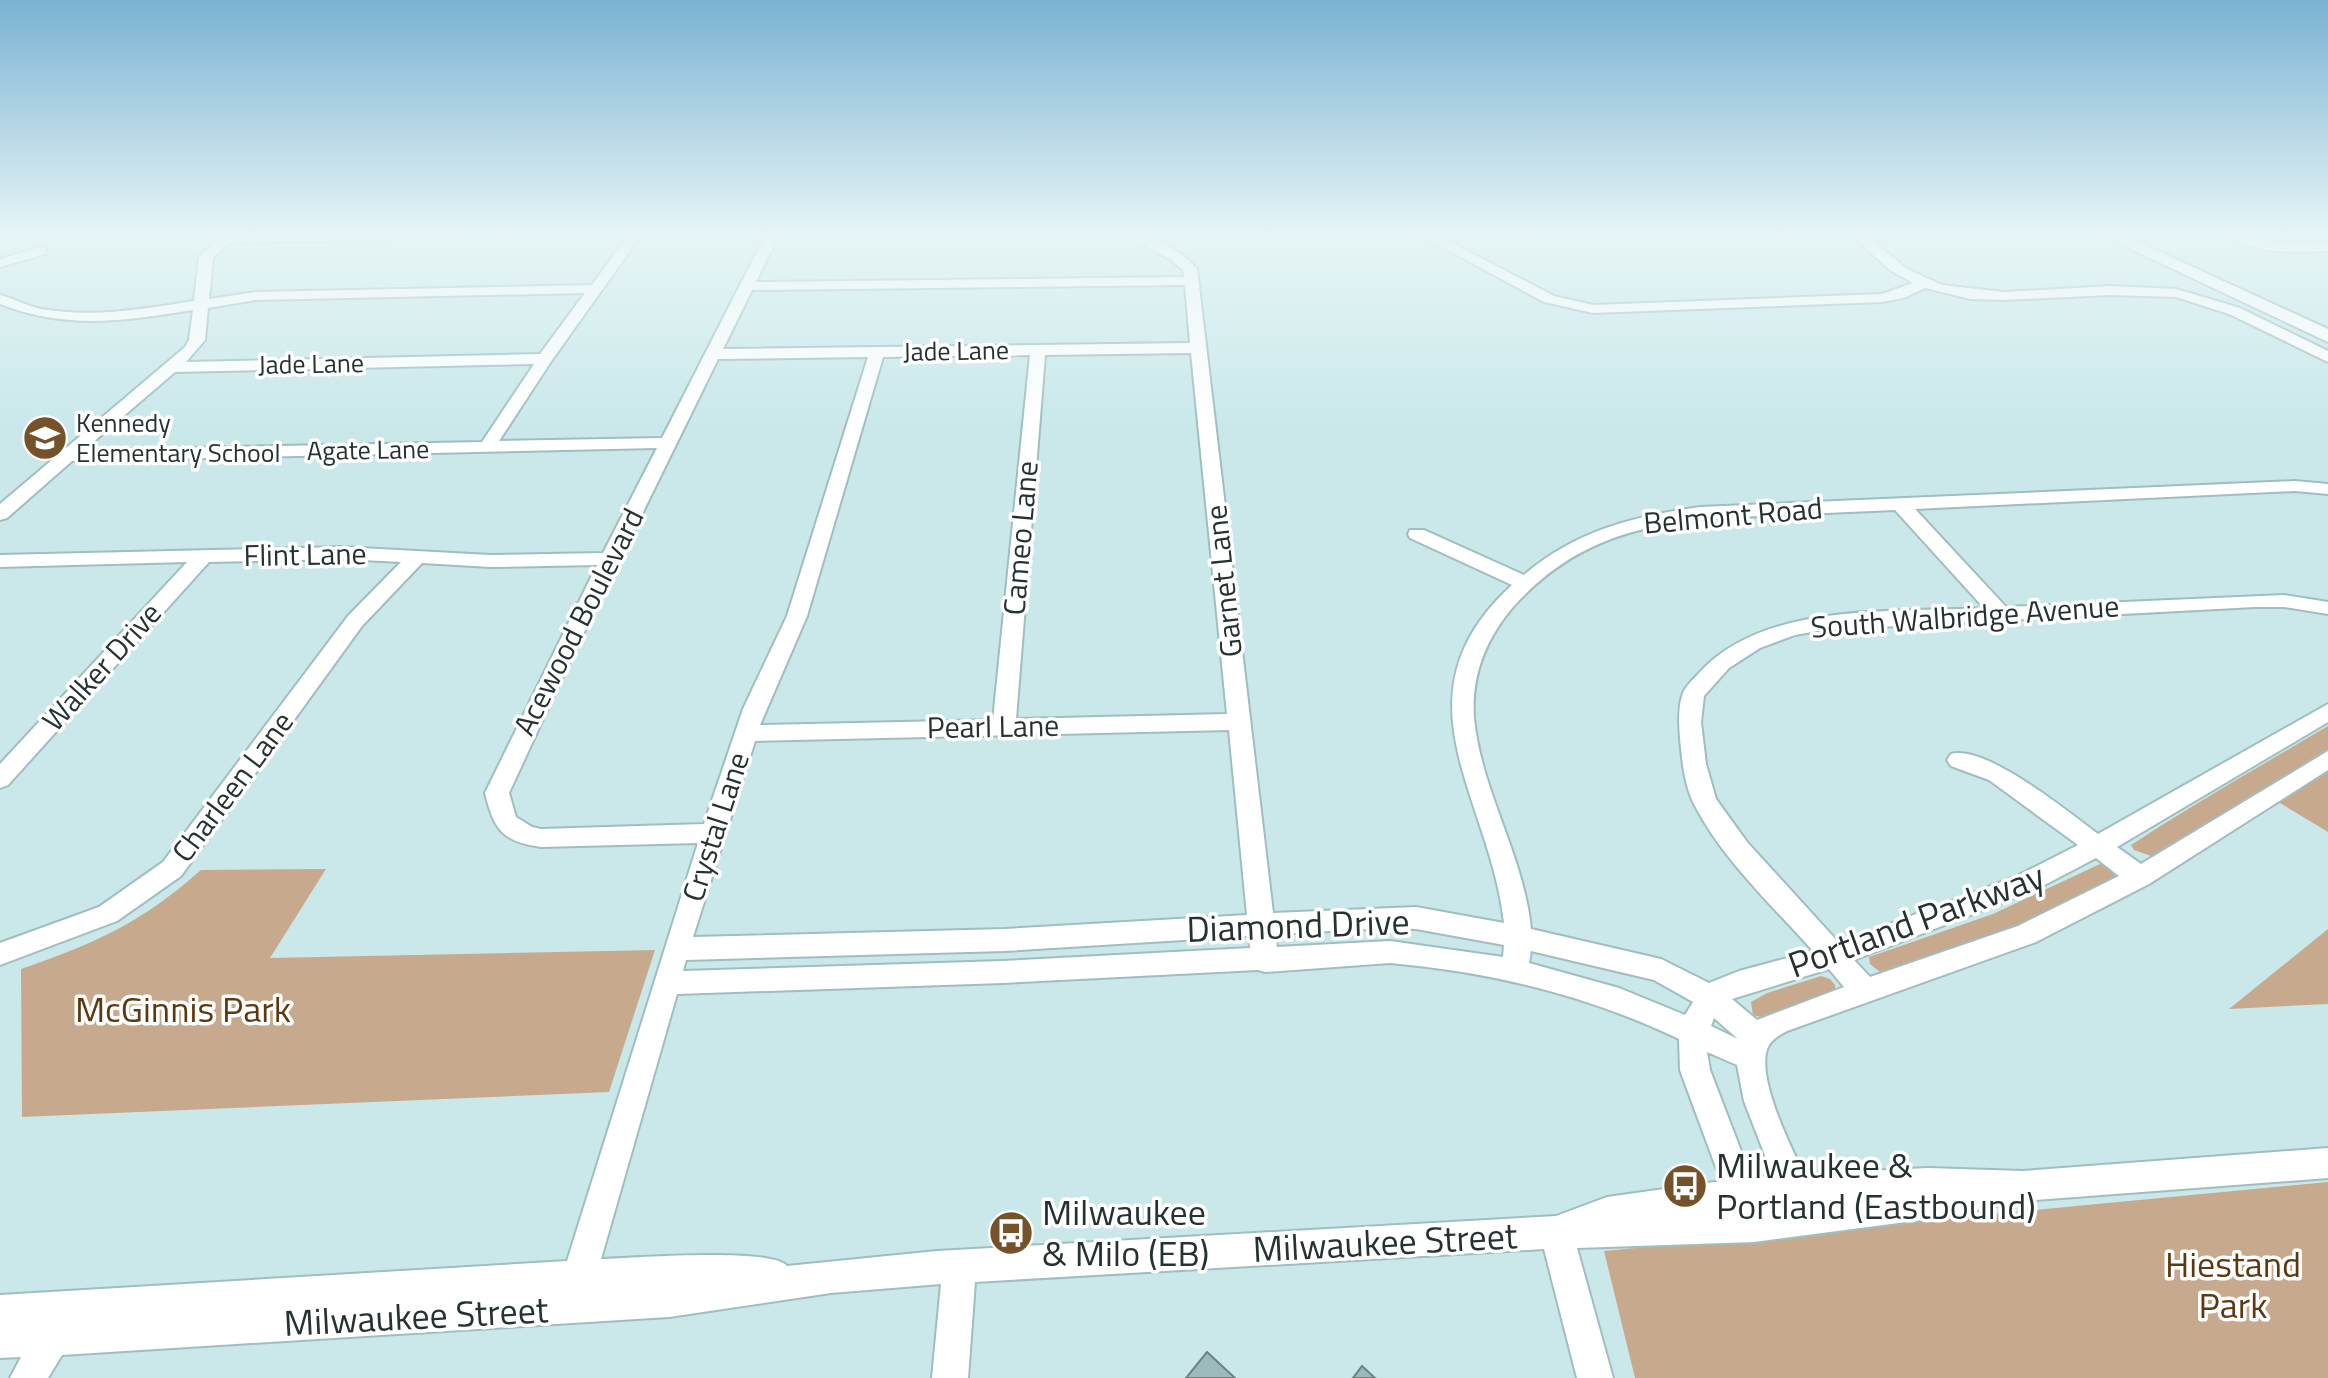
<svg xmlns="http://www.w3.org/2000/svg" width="2328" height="1378" font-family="'Titillium Web',sans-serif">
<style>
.green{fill:#c7aa8d}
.building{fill:#9cbabb;stroke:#6d8283;stroke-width:2}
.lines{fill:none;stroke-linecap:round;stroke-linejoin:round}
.minor-casing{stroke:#a0bdbf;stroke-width:4}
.major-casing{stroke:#a0bdbf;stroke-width:4}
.minor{fill:#fff;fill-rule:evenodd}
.major{fill:#fff;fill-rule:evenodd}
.labels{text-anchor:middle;stroke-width:7;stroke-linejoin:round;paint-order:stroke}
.far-street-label{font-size:26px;fill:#263232;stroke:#fff}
.far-poi-label{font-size:26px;fill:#263232;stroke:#fff;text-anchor:start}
.street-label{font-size:30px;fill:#263232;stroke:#fff}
.near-street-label{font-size:36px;fill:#263232;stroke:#fff}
.near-park-label{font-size:36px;fill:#5c3a11;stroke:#fff}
.near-poi-label{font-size:36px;fill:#263232;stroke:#fff;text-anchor:start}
</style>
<rect width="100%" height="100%" fill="#cae8ea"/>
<g class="green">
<path d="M 2328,726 L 2328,749 L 2151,856 L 2134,850 L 2131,845 C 2195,803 2262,765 2328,726 Z"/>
<polygon points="2328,767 2328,832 2275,800"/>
<polygon points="2100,864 2107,866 2115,876 2112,880 2028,921 1889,973 1880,972 1870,964 1869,957 1993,914"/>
<path d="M 326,869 L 270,958 L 655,950 L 609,1092 L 22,1117 L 21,969 C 96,943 141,923 201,870 Z"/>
<polygon points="2328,929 2328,1004 2229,1009"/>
<polygon points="1821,976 1830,979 1835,985 1835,992 1768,1019 1753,1015 1751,1002 1767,993"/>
<polygon points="2328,1182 2328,1378 1635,1378 1604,1251"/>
</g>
<g class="building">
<polygon points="1207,1352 1235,1378 1186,1378"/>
<polygon points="1362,1366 1375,1378 1353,1378"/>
</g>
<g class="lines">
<g class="minor-casing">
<g id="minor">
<path d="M 223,234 L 477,234 L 471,238 L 229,243 L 213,258 L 209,299 L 256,292 L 592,285 L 629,234 L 642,234 L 552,360 L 499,441 L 662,438 L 766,234 L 779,234 L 756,282 L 1184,277 L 1183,270 L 1170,259 L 1122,234 C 1149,234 1179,248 1197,269 L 1273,913 L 1416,907 L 1504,923 C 1490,796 1390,697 1512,585 L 1410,538 L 1408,534 L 1410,530 L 1424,530 L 1524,575 C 1575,531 1634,516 1700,507 L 2295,481 L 2328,484 L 2328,494 L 2295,491 L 1915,509 L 2006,607 L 2284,595 L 2328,602 L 2328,614 L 2284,607 L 2255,607 L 1823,630 L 1795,635 L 1760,648 L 1729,668 L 1704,696 L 1701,722 L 1706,764 L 1716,799 L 1747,842 L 1839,943 L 2017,876 L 2078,845 L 1989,780 L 1951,766 L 1947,760 L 1951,754 C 1986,744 2069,813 2098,834 L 2328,704 L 2328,722 L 2117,847 L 2141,864 L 2328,751 L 2328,770 L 2149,884 L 2036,942 L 1787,1031 C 1780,1035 1772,1039 1768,1047 C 1755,1076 1791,1147 1804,1174 L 1928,1168 L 2023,1171 L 2328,1148 L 2328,1178 L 2023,1201 L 1929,1219 L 1754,1242 L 1577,1248 L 1613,1378 L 1577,1378 L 1544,1249 L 975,1282 L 968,1378 L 932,1378 L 941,1284 L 831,1293 L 669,1317 L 62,1355 L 48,1378 L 10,1378 L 21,1357 L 0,1358 L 0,1295 L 567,1261 L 698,843 L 541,847 C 502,842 494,829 485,793 L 597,565 L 490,567 L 422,563 L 362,626 L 181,876 L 117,921 L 0,965 L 0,943 L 99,907 L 163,862 L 348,616 L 401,562 L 343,559 L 209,562 L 8,785 L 0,788 L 0,764 L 187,562 L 0,567 L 0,555 L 343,547 L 490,555 L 603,553 L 657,448 L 72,461 L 7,518 L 0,520 L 0,504 L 185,347 L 189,340 L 193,310 C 124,321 67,330 0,304 L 0,295 C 14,298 28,307 42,309 C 93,318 143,309 194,301 L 199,257 ZM 1185,285 L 1190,343 L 723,349 L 752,290 ZM 585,293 L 540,354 L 186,362 L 205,340 L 208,308 L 256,300 ZM 1191,353 L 1227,714 L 1016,719 L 1045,355 ZM 1030,355 L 993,720 L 760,725 L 807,616 L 883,357 ZM 868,357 L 787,616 L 743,709 L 704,824 L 541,829 L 532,827 L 516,817 L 509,793 L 569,663 L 718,359 ZM 534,364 L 482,442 L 84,450 L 175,372 ZM 1895,510 L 1984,608 C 1895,613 1766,601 1700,672 C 1694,679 1684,687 1682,696 C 1678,709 1679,725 1680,738 C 1682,760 1684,784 1694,804 C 1722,859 1772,905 1813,951 L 1739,971 L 1709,983 L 1661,959 L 1531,929 C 1524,856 1481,791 1474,718 C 1471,675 1486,639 1513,607 C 1583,529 1663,520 1761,516 C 1806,514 1851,512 1895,510 ZM 1229,730 L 1247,915 L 1005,929 L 693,937 L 755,741 ZM 2096,858 L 2119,876 L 2018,926 L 1870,977 L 1854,960 L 2035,890 ZM 1386,928 L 1416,929 L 1504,945 L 1503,957 L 1390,941 L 1277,947 L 1275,934 ZM 1249,936 L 1250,948 L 1003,961 L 683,971 L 686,960 L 1005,951 ZM 1531,951 L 1654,980 L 1693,1002 L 1685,1015 L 1619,988 L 1529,963 ZM 1390,963 C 1491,972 1587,995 1679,1039 L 1680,1070 L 1721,1181 L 1607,1197 L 1556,1216 L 937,1251 L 787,1266 C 772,1247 631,1258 601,1259 L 677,994 L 1003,983 L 1258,970 L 1265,972 ZM 1829,969 L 1844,987 L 1757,1020 L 1732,999 ZM 1714,1018 L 1738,1039 L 1711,1026 ZM 1707,1052 L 1737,1065 L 1744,1101 L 1773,1176 L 1751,1177 L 1710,1070 Z"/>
<polygon points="1418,234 1435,234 1554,296 1593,305 1882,294 1913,283 1890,270 1850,234 1864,234 1907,269 1942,285 2004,292 2110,286 2176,289 2240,308 2328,351 2328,362 2229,314 2176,297 2110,295 2004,300 1970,299 1925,288 1904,298 1882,302 1593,313 1544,302"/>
<path d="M 2224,234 L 2242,234 L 2278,242 L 2328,243 L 2328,251 C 2295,252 2251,255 2224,234 Z"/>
<polygon points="41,247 46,248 46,254 0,267 0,259"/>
</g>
</g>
<g class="major-casing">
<polygon id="major" points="2099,234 2121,234 2328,329 2328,342"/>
</g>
<use href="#minor" class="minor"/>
<use href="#major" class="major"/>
</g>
<linearGradient id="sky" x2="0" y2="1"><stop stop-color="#7ab2d3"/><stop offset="0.55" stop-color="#e7f5f6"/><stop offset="1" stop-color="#e7f5f6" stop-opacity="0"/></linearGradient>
<rect width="2328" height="427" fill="url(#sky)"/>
<defs>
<g id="school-disc" transform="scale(2.3)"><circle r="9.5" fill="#75522a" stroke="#fff"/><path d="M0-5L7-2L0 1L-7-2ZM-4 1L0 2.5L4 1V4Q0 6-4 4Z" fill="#fff"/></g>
<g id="bus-disc" transform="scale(2.3)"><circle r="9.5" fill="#75522a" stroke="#fff"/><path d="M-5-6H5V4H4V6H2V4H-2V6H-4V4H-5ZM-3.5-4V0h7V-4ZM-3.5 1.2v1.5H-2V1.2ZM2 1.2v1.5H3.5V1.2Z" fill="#fff"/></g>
</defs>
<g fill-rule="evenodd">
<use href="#school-disc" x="45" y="438"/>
<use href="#bus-disc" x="1685" y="1186"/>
<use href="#bus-disc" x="1011" y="1233"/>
</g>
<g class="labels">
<g class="far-street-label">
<text transform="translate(956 351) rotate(-1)" y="9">Jade Lane</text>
<text transform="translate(311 364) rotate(-1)" y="9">Jade Lane</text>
<text transform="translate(368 450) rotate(-1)" y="9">Agate Lane</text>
</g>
<g class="far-poi-label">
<text x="76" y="432">Kennedy<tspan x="76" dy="30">Elementary School</tspan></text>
</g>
<g class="street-label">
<text transform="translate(1733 516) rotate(-5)" y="10">Belmont Road</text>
<text transform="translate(1021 538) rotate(-85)" y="10">Cameo Lane</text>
<text transform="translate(305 555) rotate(-1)" y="10">Flint Lane</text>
<text transform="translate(1224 581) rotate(-96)" y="10">Garnet Lane</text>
<text transform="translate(1965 617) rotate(-4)" y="10">South Walbridge Avenue</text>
<text transform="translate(579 622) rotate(-63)" y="10">Acewood Boulevard</text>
<text transform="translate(102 667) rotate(-48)" y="10">Walker Drive</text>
<text transform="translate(993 727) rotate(-1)" y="10">Pearl Lane</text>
<text transform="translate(233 787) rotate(-53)" y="10">Charleen Lane</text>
<text transform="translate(716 827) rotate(-72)" y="10">Crystal Lane</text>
</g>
<g class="near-street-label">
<text transform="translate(1916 920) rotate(-20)" y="13">Portland Parkway</text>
<text transform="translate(1298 925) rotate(-2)" y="13">Diamond Drive</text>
<text transform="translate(1385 1242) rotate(-3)" y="13">Milwaukee Street</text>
<text transform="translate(416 1316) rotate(-3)" y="13">Milwaukee Street</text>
</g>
<g class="near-park-label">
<text x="183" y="1022">McGinnis Park</text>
<text x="2233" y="1277">Hiestand<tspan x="2233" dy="41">Park</tspan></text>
</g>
<g class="near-poi-label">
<text x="1716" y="1178">Milwaukee &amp;<tspan x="1716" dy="41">Portland (Eastbound)</tspan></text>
<text x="1042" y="1225">Milwaukee<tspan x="1042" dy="41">&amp; Milo (EB)</tspan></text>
</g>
</g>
</svg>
